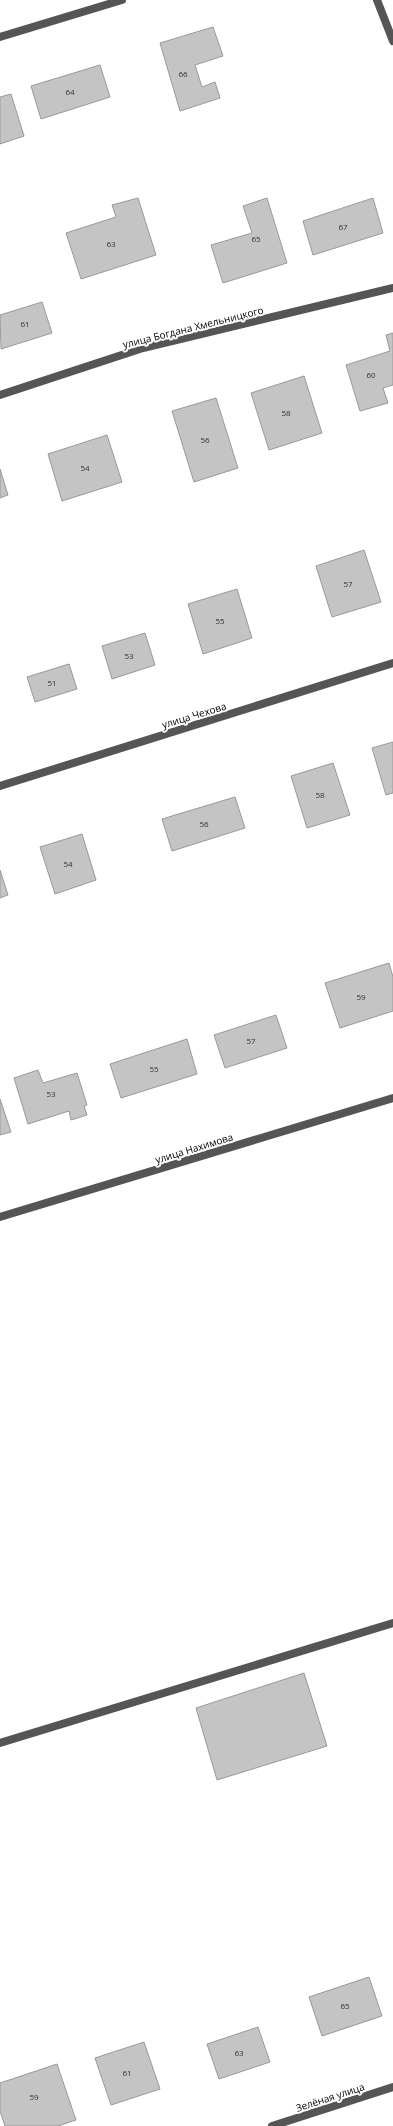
<svg xmlns="http://www.w3.org/2000/svg" width="393" height="2126" font-family="'Open Sans',sans-serif">
<style>
.building{fill:#c4c4c4;stroke:#999}
.lines{fill:none;stroke-linecap:round;stroke-linejoin:round}
.service{stroke:#555;stroke-width:8}
.minor{stroke:#555;stroke-width:8}
.labels{text-anchor:middle;stroke-width:4;stroke-linejoin:round;paint-order:stroke}
.number-label{font-size:8px;fill:#313131}
.street-label{font-size:10px;fill:#000;stroke:#fff}
</style>
<rect width="100%" height="100%" fill="#fff"/>
<g class="building">
<polygon points="213,27 223,56 195,65 202,87 215,82 220,98 180,111 160,43"/>
<polygon points="100,65 110,97 41,119 31,86"/>
<polygon points="11,94 24,136 0,144 0,97"/>
<polygon points="138,198 156,255 81,279 66,233 116,217 112,205"/>
<polygon points="267,198 287,263 223,283 211,245 252,233 243,206"/>
<polygon points="373,198 383,233 313,255 303,221"/>
<polygon points="42,302 52,333 1,349 0,315"/>
<polygon points="393,333 393,385 383,388 388,403 360,411 346,365 390,351 386,335"/>
<polygon points="304,376 322,433 269,450 251,393"/>
<polygon points="216,398 238,468 194,482 172,411"/>
<polygon points="107,435 122,482 62,501 48,454"/>
<polygon points="0,469 8,495 0,498"/>
<polygon points="364,550 381,602 332,617 316,566"/>
<polygon points="237,589 252,638 203,654 188,604"/>
<polygon points="145,633 155,665 112,679 102,646"/>
<polygon points="69,664 77,689 35,702 27,677"/>
<polygon points="393,742 393,793 386,795 372,748"/>
<polygon points="333,763 350,815 307,828 291,776"/>
<polygon points="235,797 245,828 172,851 162,819"/>
<polygon points="82,834 96,880 55,894 40,847"/>
<polygon points="0,870 8,895 0,898"/>
<polygon points="389,963 393,977 393,1011 340,1028 325,983"/>
<polygon points="276,1015 287,1048 225,1068 214,1035"/>
<polygon points="187,1039 197,1074 121,1098 110,1064"/>
<polygon points="38,1070 43,1083 77,1073 87,1105 84,1106 87,1115 71,1120 69,1111 28,1124 14,1078"/>
<polygon points="0,1099 11,1132 0,1135"/>
<polygon points="304,1673 327,1746 217,1780 196,1708"/>
<polygon points="369,1977 382,2016 322,2036 309,1997"/>
<polygon points="258,2027 270,2062 219,2079 207,2044"/>
<polygon points="144,2042 160,2089 111,2105 95,2058"/>
<polygon points="57,2064 76,2120 58,2126 5,2126 0,2111 0,2083"/>
</g>
<g class="lines">
<polyline class="service" points="0,1743 393,1623"/>
<g class="minor">
<polyline points="377,0 393,41"/>
<polyline points="0,37 122,0"/>
<polyline points="0,395 143,348 393,288"/>
<polyline points="0,786 393,663"/>
<polyline points="0,1217 393,1098"/>
<polyline points="272,2126 393,2087"/>
</g>
</g>
<g class="labels">
<g class="number-label">
<text x="183" y="77">66</text>
<text x="70" y="95">64</text>
<text x="343" y="230">67</text>
<text x="256" y="242">65</text>
<text x="111" y="247">63</text>
<text x="25" y="327">61</text>
<text x="371" y="378">60</text>
<text x="286" y="416">58</text>
<text x="205" y="443">56</text>
<text x="85" y="471">54</text>
<text x="348" y="587">57</text>
<text x="220" y="624">55</text>
<text x="129" y="659">53</text>
<text x="52" y="686">51</text>
<text x="320" y="798">58</text>
<text x="204" y="827">56</text>
<text x="68" y="867">54</text>
<text x="361" y="1000">59</text>
<text x="251" y="1044">57</text>
<text x="154" y="1072">55</text>
<text x="51" y="1097">53</text>
<text x="345" y="2009">65</text>
<text x="239" y="2056">63</text>
<text x="127" y="2076">61</text>
<text x="34" y="2100">59</text>
</g>
<g class="street-label">
<text transform="translate(193 327) rotate(-14)" y="4">улица Богдана Хмельницкого</text>
<text transform="translate(194 715) rotate(-17)" y="4">улица Чехова</text>
<text transform="translate(194 1148) rotate(-17)" y="4">улица Нахимова</text>
<text transform="translate(330 2097) rotate(-18)" y="4">Зелёная улица</text>
</g>
</g>
</svg>
